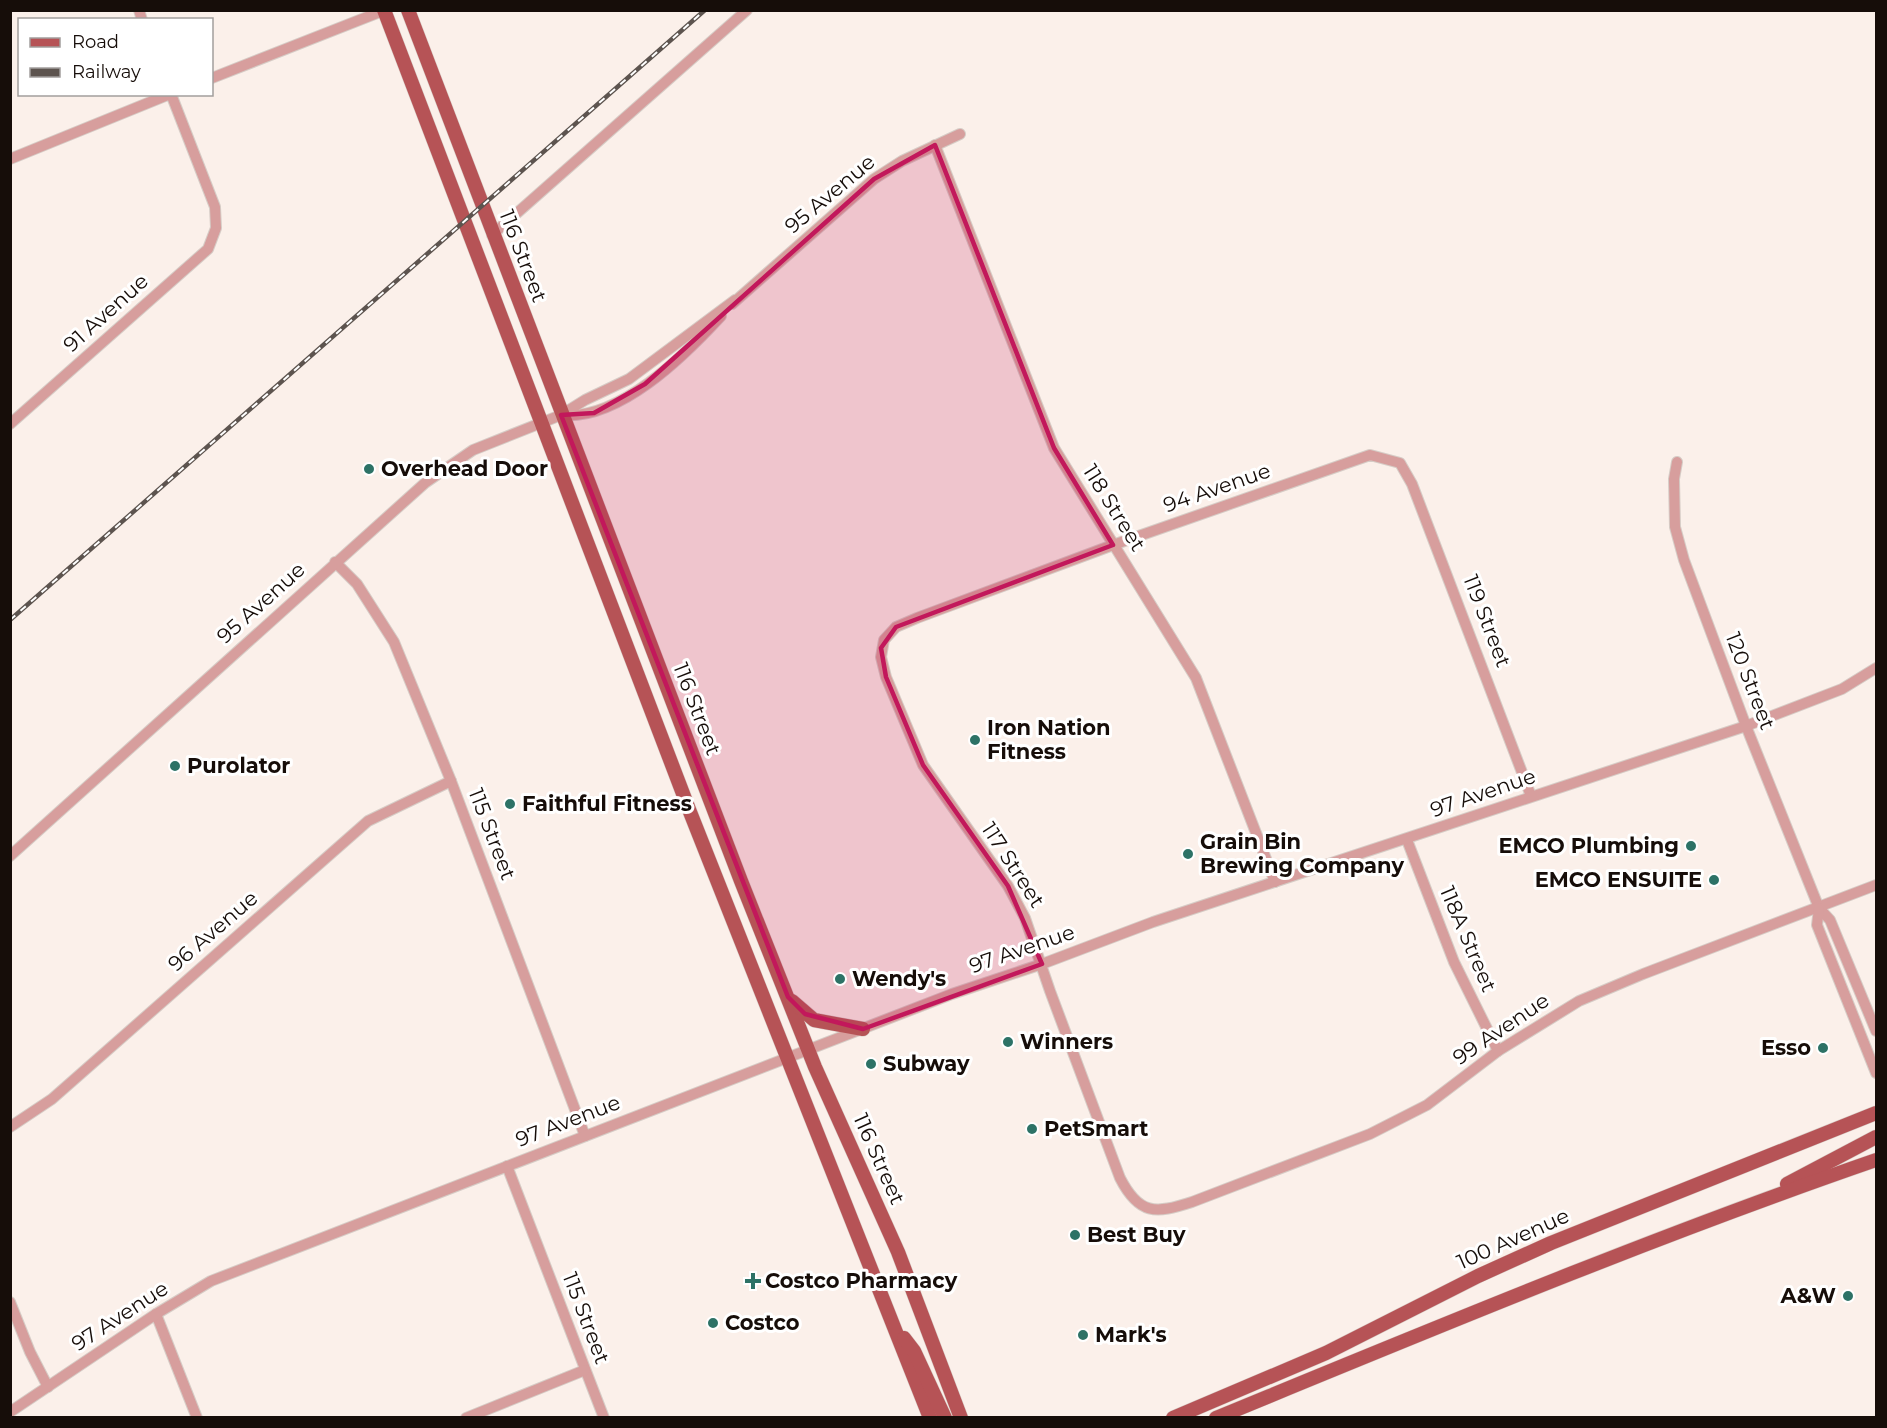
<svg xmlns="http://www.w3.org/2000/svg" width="1887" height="1428" font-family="Montserrat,sans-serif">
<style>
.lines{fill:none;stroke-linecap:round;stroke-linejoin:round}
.minor-casing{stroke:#d6ccc6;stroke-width:12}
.major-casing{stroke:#d6ccc6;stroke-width:15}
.minor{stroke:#d79e9d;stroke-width:10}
.major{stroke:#b65356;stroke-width:14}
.rail-casing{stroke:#5d544f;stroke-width:4.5}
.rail{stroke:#fff;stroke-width:2;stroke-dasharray:7;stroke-linecap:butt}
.marked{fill:#c2185b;fill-opacity:0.2;stroke:#c2185b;stroke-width:4.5;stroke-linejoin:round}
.poi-dot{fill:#2d7266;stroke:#fff;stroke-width:2}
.labels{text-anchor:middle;stroke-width:6;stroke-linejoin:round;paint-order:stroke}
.street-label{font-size:21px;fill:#160d09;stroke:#fff}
.poi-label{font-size:21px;font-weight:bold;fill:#160d09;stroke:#fff;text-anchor:start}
</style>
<rect width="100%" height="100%" fill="#fbf0ea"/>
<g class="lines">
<g class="minor-casing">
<g id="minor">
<polyline points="139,10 142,20"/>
<polyline points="212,78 385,10"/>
<polyline points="935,145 1054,448 1196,678 1275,882"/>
<polyline points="10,159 170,94"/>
<polyline points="492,235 747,10"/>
<polyline points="732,304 874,179 902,161 960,134"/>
<path d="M 561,415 C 619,421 684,356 721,316"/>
<polyline points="10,424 208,249 216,228 215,207 171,94"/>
<polyline points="1677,462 1674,479 1675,527 1684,560 1746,726 1819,908 1830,920 1876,1031"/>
<polyline points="335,562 357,584 394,642 451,781 585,1136"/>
<path d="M 1531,796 L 1412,484 L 1400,463 L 1370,455 L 1113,545 L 917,618 L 896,627 L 884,640 L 881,657 L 886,677 L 923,765 L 1008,886 L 1025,918 L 1050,991 L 1120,1178 C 1139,1215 1155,1214 1192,1202 L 1370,1134 L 1427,1105 L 1498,1051 L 1579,1001 L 1643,974 L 1876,885"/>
<polyline points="1407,840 1454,962 1498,1051"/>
<polyline points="10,856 425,483 473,450 561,415 585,400 629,379 735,300"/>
<polyline points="1819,908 1817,925 1876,1073"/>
<polyline points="10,1127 52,1099 368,821 451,781"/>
<polyline points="507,1166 604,1418"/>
<polyline points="10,1302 30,1352 48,1387"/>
<polyline points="156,1314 197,1418"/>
<polyline points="10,1412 156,1314 211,1281 952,994 1042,964 1153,922 1746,726 1842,689 1876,668"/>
<polyline points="466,1418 585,1370"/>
</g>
</g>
<g class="major-casing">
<g id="major">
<polyline points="384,10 690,812 930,1418"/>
<polyline points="408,10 741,881 815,1067 898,1252 961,1418"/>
<polyline points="792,1001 814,1020 863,1029"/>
<polyline points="1787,1184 1876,1137"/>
<polyline points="904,1338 914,1351 945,1418"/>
<polyline points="1173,1418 1326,1353 1478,1276 1551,1243 1876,1113"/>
<path d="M 1216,1418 C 1435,1328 1653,1237 1876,1160"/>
</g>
</g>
<use href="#minor" class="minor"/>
<use href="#major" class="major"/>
<g class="rail-casing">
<polyline id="rail" points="10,620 705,10"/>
</g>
<use href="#rail" class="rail"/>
</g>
<path class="marked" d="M 935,145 L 1054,448 L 1113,545 L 896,627 L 881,648 L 886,677 L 923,765 L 1008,886 L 1042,964 L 863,1029 L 805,1014 L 788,997 L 561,415 L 594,413 L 645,384 L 874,179 Z"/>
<g class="poi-dot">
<circle cx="369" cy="469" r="6"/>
<circle cx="975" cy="740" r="6"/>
<circle cx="175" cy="766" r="6"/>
<circle cx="510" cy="804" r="6"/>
<circle cx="1691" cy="846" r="6"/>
<circle cx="1188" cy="854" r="6"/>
<circle cx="1714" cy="880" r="6"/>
<circle cx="840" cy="979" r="6"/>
<circle cx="1008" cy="1042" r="6"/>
<circle cx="1823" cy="1048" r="6"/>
<circle cx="871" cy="1064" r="6"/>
<circle cx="1032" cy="1129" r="6"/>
<circle cx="1075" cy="1235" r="6"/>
<path d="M750 1272h6v6h6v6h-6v6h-6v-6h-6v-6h6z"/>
<circle cx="1848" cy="1296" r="6"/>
<circle cx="713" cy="1323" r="6"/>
<circle cx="1083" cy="1335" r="6"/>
</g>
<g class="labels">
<g class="street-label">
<text transform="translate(830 194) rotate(-40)" y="7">95 Avenue</text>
<text transform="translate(523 256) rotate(69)" y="7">116 Street</text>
<text transform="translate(106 313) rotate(-42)" y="7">91 Avenue</text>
<text transform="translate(1217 488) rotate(-19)" y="7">94 Avenue</text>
<text transform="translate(1114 508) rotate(58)" y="7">118 Street</text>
<text transform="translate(261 603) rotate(-42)" y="7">95 Avenue</text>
<text transform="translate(1487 621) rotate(69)" y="7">119 Street</text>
<text transform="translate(1750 681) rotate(69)" y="7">120 Street</text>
<text transform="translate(697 709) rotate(69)" y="7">116 Street</text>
<text transform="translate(1483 793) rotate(-19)" y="7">97 Avenue</text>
<text transform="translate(492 834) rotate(69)" y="7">115 Street</text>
<text transform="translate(1013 865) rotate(57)" y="7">117 Street</text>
<text transform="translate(213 931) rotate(-41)" y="7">96 Avenue</text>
<text transform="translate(1468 939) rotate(67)" y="7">118A Street</text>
<text transform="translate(1022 949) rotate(-19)" y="7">97 Avenue</text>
<text transform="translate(1501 1029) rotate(-34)" y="7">99 Avenue</text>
<text transform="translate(568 1121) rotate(-21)" y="7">97 Avenue</text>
<text transform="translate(879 1159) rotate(66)" y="7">116 Street</text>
<text transform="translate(1513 1239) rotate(-24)" y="7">100 Avenue</text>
<text transform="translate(120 1316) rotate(-33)" y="7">97 Avenue</text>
<text transform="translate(586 1318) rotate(69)" y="7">115 Street</text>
</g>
<g class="poi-label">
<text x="381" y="476">Overhead Door</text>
<text x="987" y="735">Iron Nation<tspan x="987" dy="24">Fitness</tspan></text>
<text x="187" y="773">Purolator</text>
<text x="522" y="811">Faithful Fitness</text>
<text x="1200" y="849">Grain Bin<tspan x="1200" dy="24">Brewing Company</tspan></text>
<text x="1679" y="853" text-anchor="end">EMCO Plumbing</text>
<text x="1702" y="887" text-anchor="end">EMCO ENSUITE</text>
<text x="852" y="986">Wendy's</text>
<text x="1020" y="1049">Winners</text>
<text x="1811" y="1055" text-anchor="end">Esso</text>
<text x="883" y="1071">Subway</text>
<text x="1044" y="1136">PetSmart</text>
<text x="1087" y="1242">Best Buy</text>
<text x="765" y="1288">Costco Pharmacy</text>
<text x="1836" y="1303" text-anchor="end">A&amp;W</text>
<text x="725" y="1330">Costco</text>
<text x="1095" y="1342">Mark's</text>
</g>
</g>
<rect width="1887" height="1428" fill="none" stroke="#160d09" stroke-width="24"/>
<rect x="18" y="18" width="195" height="78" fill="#ffffff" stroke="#a29e9d" stroke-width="1.5"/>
<rect x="30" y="38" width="30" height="9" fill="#b65356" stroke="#a29e9d" stroke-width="1.5"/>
<text x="72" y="48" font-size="18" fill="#160d09">Road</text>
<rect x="30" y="68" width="30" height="9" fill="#5d544f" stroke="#a29e9d" stroke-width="1.5"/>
<text x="72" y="78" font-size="18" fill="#160d09">Railway</text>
</svg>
